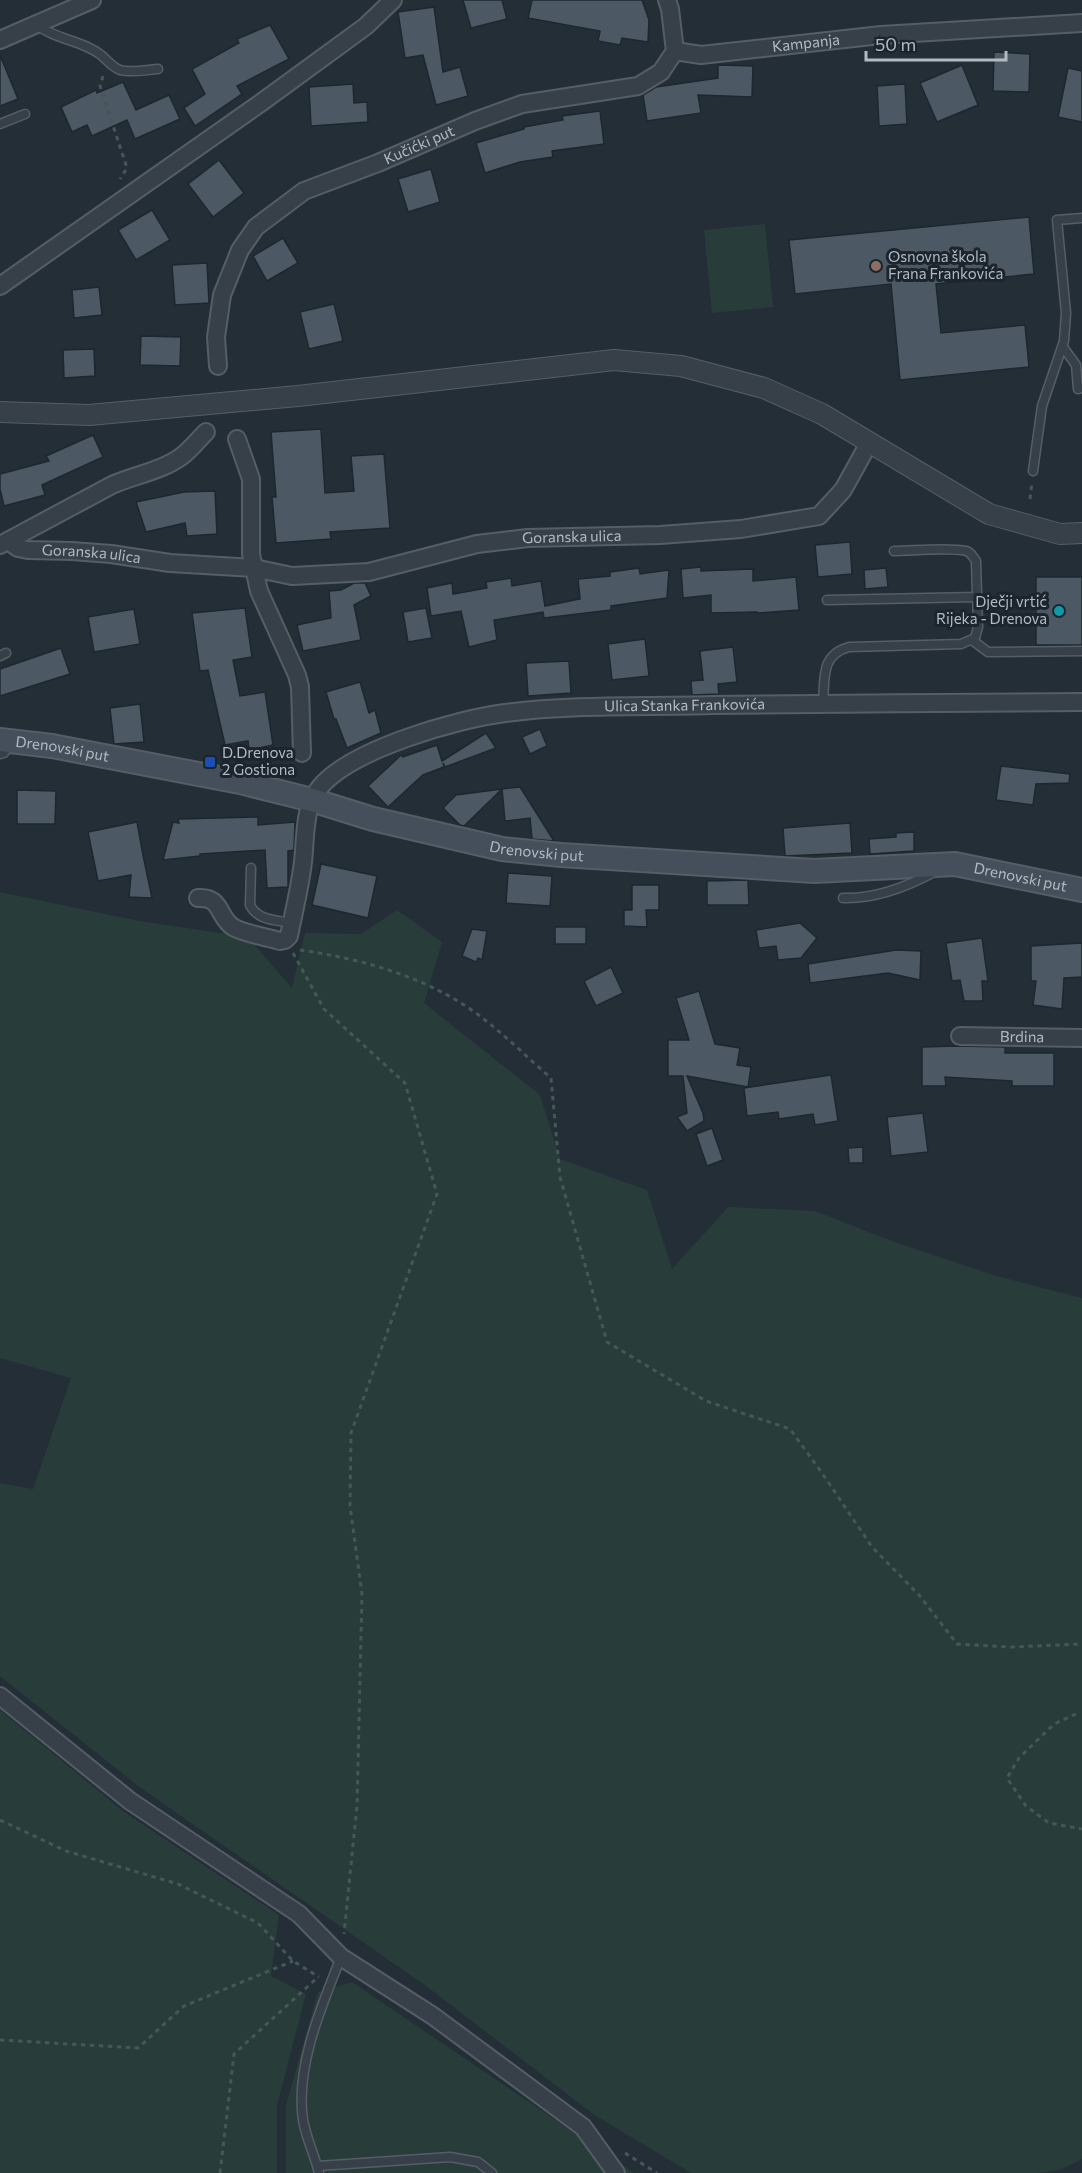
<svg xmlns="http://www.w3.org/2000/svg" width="1082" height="2173" font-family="Commissioner,sans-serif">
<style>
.green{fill:#283c3a}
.building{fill:#4c5863;stroke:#1e272f;stroke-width:1.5}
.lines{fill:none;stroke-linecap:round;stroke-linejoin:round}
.service-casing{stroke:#555e66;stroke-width:11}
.minor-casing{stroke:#555e66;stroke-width:20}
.tertiary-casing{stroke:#555e66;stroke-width:22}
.secondary-casing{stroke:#555e66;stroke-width:26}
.path{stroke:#455757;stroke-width:3;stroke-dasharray:4.5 4.5;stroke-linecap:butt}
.service{stroke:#374048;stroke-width:8}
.minor{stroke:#374048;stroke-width:16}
.tertiary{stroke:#374048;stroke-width:20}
.secondary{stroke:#454f5b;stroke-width:22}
.education-dot{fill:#8d6e63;stroke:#1c252d;stroke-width:2}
.culture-dot{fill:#0f9aa8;stroke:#1c252d;stroke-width:2}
.transit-dot{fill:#1a4fb4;stroke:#1c252d;stroke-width:2}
.labels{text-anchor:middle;stroke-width:6;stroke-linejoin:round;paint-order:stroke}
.street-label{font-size:15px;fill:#b2bbc4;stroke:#1c252d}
.poi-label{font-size:15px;fill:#b2bbc4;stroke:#1c252d;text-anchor:start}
</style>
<rect width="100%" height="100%" fill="#232e37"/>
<g class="green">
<polygon points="765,224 773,307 712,313 704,230"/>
<polygon points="0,892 139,921 248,937 292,988 305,933 361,934 397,910 442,942 424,1003 540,1095 560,1159 647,1190 672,1269 728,1207 815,1211 892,1241 993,1275 1082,1298 1082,2159 1060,2170 1038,2173 691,2173 593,2114 426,1986 138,1786 0,1676 0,1483 33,1489 71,1378 0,1358"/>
<polygon points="0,1710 123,1811 279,1915 271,1976 306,1994 277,2106 277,2173 0,2173"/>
<polygon points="352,1982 634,2173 286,2173 286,2105 318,1992"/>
</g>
<g class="building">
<polygon points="463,0 502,0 507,19 471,28"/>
<polygon points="532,0 642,0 649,20 648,42 622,38 620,45 598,41 600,31 528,18"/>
<polygon points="434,7 443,72 460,67 468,96 436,105 423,55 405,58 398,12"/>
<polygon points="270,25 289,59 237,86 242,94 195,126 184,108 205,94 192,69 239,43 237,39"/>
<polygon points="994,52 1030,54 1029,92 993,91"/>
<polygon points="0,55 18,99 0,106"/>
<polygon points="718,65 753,66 752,97 698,95 701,113 647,121 643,95 656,87 718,78"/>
<polygon points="962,65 978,105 937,122 920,83"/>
<polygon points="1068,68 1082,71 1082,122 1058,117"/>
<polygon points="123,82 136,110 169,95 180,119 135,139 127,120 92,136 87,125 72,132 61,107 96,90 97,93"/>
<polygon points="353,84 354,103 367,102 368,122 311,126 309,87"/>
<polygon points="905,84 907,124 879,126 877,86"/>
<polygon points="600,111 604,144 552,151 553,157 520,162 485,173 476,143 524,129 524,127 563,120 562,116"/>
<polygon points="219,160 244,193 213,217 188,184"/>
<polygon points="431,169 440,202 408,212 398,179"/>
<polygon points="152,210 170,240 136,260 118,230"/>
<polygon points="1029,217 1034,274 936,284 941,333 1025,325 1029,367 900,380 891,284 795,294 789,240"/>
<polygon points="283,238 298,263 267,281 253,256"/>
<polygon points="207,263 209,303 175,305 172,265"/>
<polygon points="99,287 102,315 74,318 72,290"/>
<polygon points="334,304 343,341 309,349 300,312"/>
<polygon points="141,336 181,337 180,366 140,365"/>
<polygon points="94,349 95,376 64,378 63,350"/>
<polygon points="321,429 325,493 354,491 351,456 384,454 390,528 330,532 331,539 276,543 272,497 276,497 271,432"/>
<polygon points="93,435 103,457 42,485 45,495 4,506 0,489 0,474 49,461 46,456"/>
<polygon points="215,491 217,534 187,536 185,523 146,532 136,502 184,492"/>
<polygon points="850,542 852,574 818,577 815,545"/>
<polygon points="701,567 701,571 753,569 753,581 796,577 799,610 758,613 757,612 711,613 711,595 683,598 681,569"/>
<polygon points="639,568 640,574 669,570 667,598 611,606 611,610 544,618 543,612 494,620 497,640 469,647 461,611 431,616 427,588 452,583 453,594 487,588 486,582 511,578 512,586 541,581 545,606 580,599 578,579 610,576 610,572"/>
<polygon points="886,568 888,587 865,589 864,570"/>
<rect x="1036" y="577" width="46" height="68"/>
<polygon points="354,583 365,583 371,596 354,605 361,640 303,651 297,625 331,618 329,591 341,590"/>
<polygon points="245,608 252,657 233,660 240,696 265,692 273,745 249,750 248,741 225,745 208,670 200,671 192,613"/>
<polygon points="426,608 432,638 408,642 403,612"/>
<polygon points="134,609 140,644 94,652 88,617"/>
<polygon points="645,639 649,676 612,680 608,644"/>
<polygon points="733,647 737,682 718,684 719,694 692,695 691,681 703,680 700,651"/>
<polygon points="61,648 70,674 0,696 0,669"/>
<polygon points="569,661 571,693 528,696 526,663"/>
<polygon points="360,682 369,713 375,710 381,733 347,748 336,719 334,719 326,692"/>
<polygon points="140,704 144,742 114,744 110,708"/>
<polygon points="540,729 547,746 530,754 522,737"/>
<polygon points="486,733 496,748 445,767 443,763 444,767 423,775 388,807 368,786 401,755 403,757 437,745 442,761"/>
<polygon points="1001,766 1070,774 1069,783 1036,784 1033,805 996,800"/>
<polygon points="520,787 527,798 554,841 532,839 530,818 505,821 502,789"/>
<polygon points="502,789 464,826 460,825 443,808 456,795"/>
<polygon points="17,790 56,791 55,824 17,824"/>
<polygon points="258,817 258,825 295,822 294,850 288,851 288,887 267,888 265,850 200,854 200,856 163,860 173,822 179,823 178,819"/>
<polygon points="137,822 143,855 152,898 129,897 131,875 98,881 88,832"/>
<polygon points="850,823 852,853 785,856 783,828"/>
<polygon points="914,832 914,851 870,854 869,839 896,837 896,833"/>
<polygon points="321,864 377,876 368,918 312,905"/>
<polygon points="508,873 552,876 550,906 506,903"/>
<polygon points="748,880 749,905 707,905 707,881"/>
<polygon points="632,885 659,885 659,910 646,910 647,927 624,926 624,910 632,910"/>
<polygon points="800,923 817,938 801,958 778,960 776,946 759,948 756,930"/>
<rect x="555" y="927" width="31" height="17"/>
<polygon points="472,929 487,931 482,960 478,958 476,962 462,956"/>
<polygon points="982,938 988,981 982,981 983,1001 964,1001 960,980 952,981 946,943"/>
<polygon points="1082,943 1082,977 1064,978 1062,1009 1033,1005 1036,981 1031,981 1031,946"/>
<polygon points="896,950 921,951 920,980 888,973 810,983 808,964"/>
<polygon points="611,967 623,993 596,1006 584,981"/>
<polygon points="699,991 715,1044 740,1048 737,1065 751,1067 748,1087 687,1076 703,1113 704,1121 687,1131 677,1117 687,1113 683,1076 668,1076 668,1040 689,1040 676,998"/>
<polygon points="958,1046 1005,1047 1005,1053 1054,1053 1054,1086 1012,1086 1012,1081 945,1077 946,1086 922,1086 922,1047"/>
<polygon points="831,1075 838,1121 815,1125 813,1114 779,1119 778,1112 747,1116 744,1088"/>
<polygon points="923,1113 928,1152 891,1156 887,1117"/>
<polygon points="712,1128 723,1160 707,1166 696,1134"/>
<polygon points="863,1147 863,1163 849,1163 848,1148"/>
</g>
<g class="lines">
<g class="service-casing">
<g id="service">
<path d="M 37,25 C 56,40 82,40 101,55 C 107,60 112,67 120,70 C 131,73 146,70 158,69"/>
<polyline points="0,124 25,114"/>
<polyline points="1063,347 1076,365 1078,389 1082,388"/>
<polyline points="1033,471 1042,406 1064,341 1066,313 1057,220 1082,218"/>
<polyline points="827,600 977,597"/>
<polyline points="972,640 988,652 1082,651"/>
<polyline points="0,656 6,653"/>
<path d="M 823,704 C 825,679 820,655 849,647 L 961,644 L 975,638 L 978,627 L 976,561 C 973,557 971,552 966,551 C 951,547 911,551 894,551"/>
<polyline points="0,754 4,753 10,744"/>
<path d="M 251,868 L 250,905 C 258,921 276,920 292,923"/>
<path d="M 843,898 C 875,899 907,887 936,871"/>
<polyline points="318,2166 450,2157 478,2162 492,2173"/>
<path d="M 319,2173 C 315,2156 306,2138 303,2120 C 295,2067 322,2005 341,1957"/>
</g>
</g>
<g class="minor-casing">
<g id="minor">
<polyline points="0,40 92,0"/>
<path id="s1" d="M 675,51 L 701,55 L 881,35 L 1082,23"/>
<polyline points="0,286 262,102 366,26 393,0"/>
<path id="s2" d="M 218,366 L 216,337 L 222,295 L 240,250 L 256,227 L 304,191 L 378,163 L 475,121 L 522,104 L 638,86 L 661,72 L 675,51 L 670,9 L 667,0"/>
<polyline points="237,439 251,479 251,554 259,591 297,675 300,687 302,753"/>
<path id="s3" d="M 8,541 L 18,548 L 28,550 L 72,551 L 111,554 L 170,563 L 254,568 L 292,576 L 369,572 L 477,544 L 528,538 L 660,535 L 741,529 L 819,516 L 843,490 L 869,443"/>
<path d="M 0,545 L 112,485 C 134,475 162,471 182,456 C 191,449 198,440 206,432"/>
<path id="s4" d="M 198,898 C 222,896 218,918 233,927 C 245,934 267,937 280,941 L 285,940 L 289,936 C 294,911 300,887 303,862 C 306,837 303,806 321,786 C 353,749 457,719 505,713 C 573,704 643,707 712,705 C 835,703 959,703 1082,702"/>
<path id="s5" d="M 960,1036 L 1082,1038"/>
<polyline points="0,1696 130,1801 299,1914 341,1957 433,2016 583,2127 616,2173"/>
</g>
</g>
<g class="tertiary-casing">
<polyline id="tertiary" points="0,412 89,415 298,396 614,360 681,366 764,388 822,414 989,514 1060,534 1082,533"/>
</g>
<g class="secondary-casing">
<g id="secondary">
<path id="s6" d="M 0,740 L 52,746 L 240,782 L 312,800 L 373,819 L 502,849 L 561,855 L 814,871 L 955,864 L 1082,890"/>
</g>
</g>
<g class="path">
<polyline points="103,76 100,86 127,168 120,179"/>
<polyline points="1030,499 1032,482"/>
<path d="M 300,950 C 364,959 434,979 485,1020 C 508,1038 529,1059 551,1078 L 560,1177 L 607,1342 L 706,1401 L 790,1429 L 822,1473 L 872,1547 L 919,1595 L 957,1644 L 1012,1647 L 1082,1644"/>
<polyline points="293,953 324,1009 405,1083 437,1194 351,1433 350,1506 362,1594 357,1806 344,1934"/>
<polyline points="1076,1714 1054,1724 1019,1758 1007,1778 1026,1806 1049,1823 1082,1829"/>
<polyline points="0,1820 66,1851 178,1884 258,1923 293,1961 319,1977"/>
<polyline points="0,2040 138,2048 184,2006 293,1961"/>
<polyline points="625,2153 657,2173"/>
<polyline points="220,2173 234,2054 317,1978"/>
</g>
<use href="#service" class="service"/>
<use href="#minor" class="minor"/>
<use href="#tertiary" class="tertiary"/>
<use href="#secondary" class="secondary"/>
</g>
<circle class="education-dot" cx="876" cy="266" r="6"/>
<circle class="culture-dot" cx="1059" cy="611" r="6"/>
<rect class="transit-dot" x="204" y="756" width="12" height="12" rx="3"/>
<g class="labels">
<g class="street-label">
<text dy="5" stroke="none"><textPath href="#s1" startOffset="132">Kampanja</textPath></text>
<text dy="5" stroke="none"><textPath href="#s2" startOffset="332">Kučićki put</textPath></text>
<text dy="5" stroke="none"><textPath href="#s3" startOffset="572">Goranska ulica</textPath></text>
<text dy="5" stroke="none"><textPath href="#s3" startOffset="86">Goranska ulica</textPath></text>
<text dy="5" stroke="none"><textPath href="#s4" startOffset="644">Ulica Stanka Frankovića</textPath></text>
<text dy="5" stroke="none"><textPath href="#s6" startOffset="63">Drenovski put</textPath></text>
<text dy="5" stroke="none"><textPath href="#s6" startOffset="549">Drenovski put</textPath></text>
<text dy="5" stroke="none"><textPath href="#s6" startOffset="1035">Drenovski put</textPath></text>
<text dy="5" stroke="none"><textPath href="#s5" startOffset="62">Brdina</textPath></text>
</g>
<g class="poi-label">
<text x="888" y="262">Osnovna škola<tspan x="888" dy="17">Frana Frankovića</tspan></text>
<text x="1047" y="607" text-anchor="end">Dječji vrtić<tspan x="1047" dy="17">Rijeka - Drenova</tspan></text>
<text x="222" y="758">D.Drenova<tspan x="222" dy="17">2 Gostiona</tspan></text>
</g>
</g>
<path d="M866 51v9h140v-9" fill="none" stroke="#b2bbc4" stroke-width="3"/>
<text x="875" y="51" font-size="18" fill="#b2bbc4" stroke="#1c252d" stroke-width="4.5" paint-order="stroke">50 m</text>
</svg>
